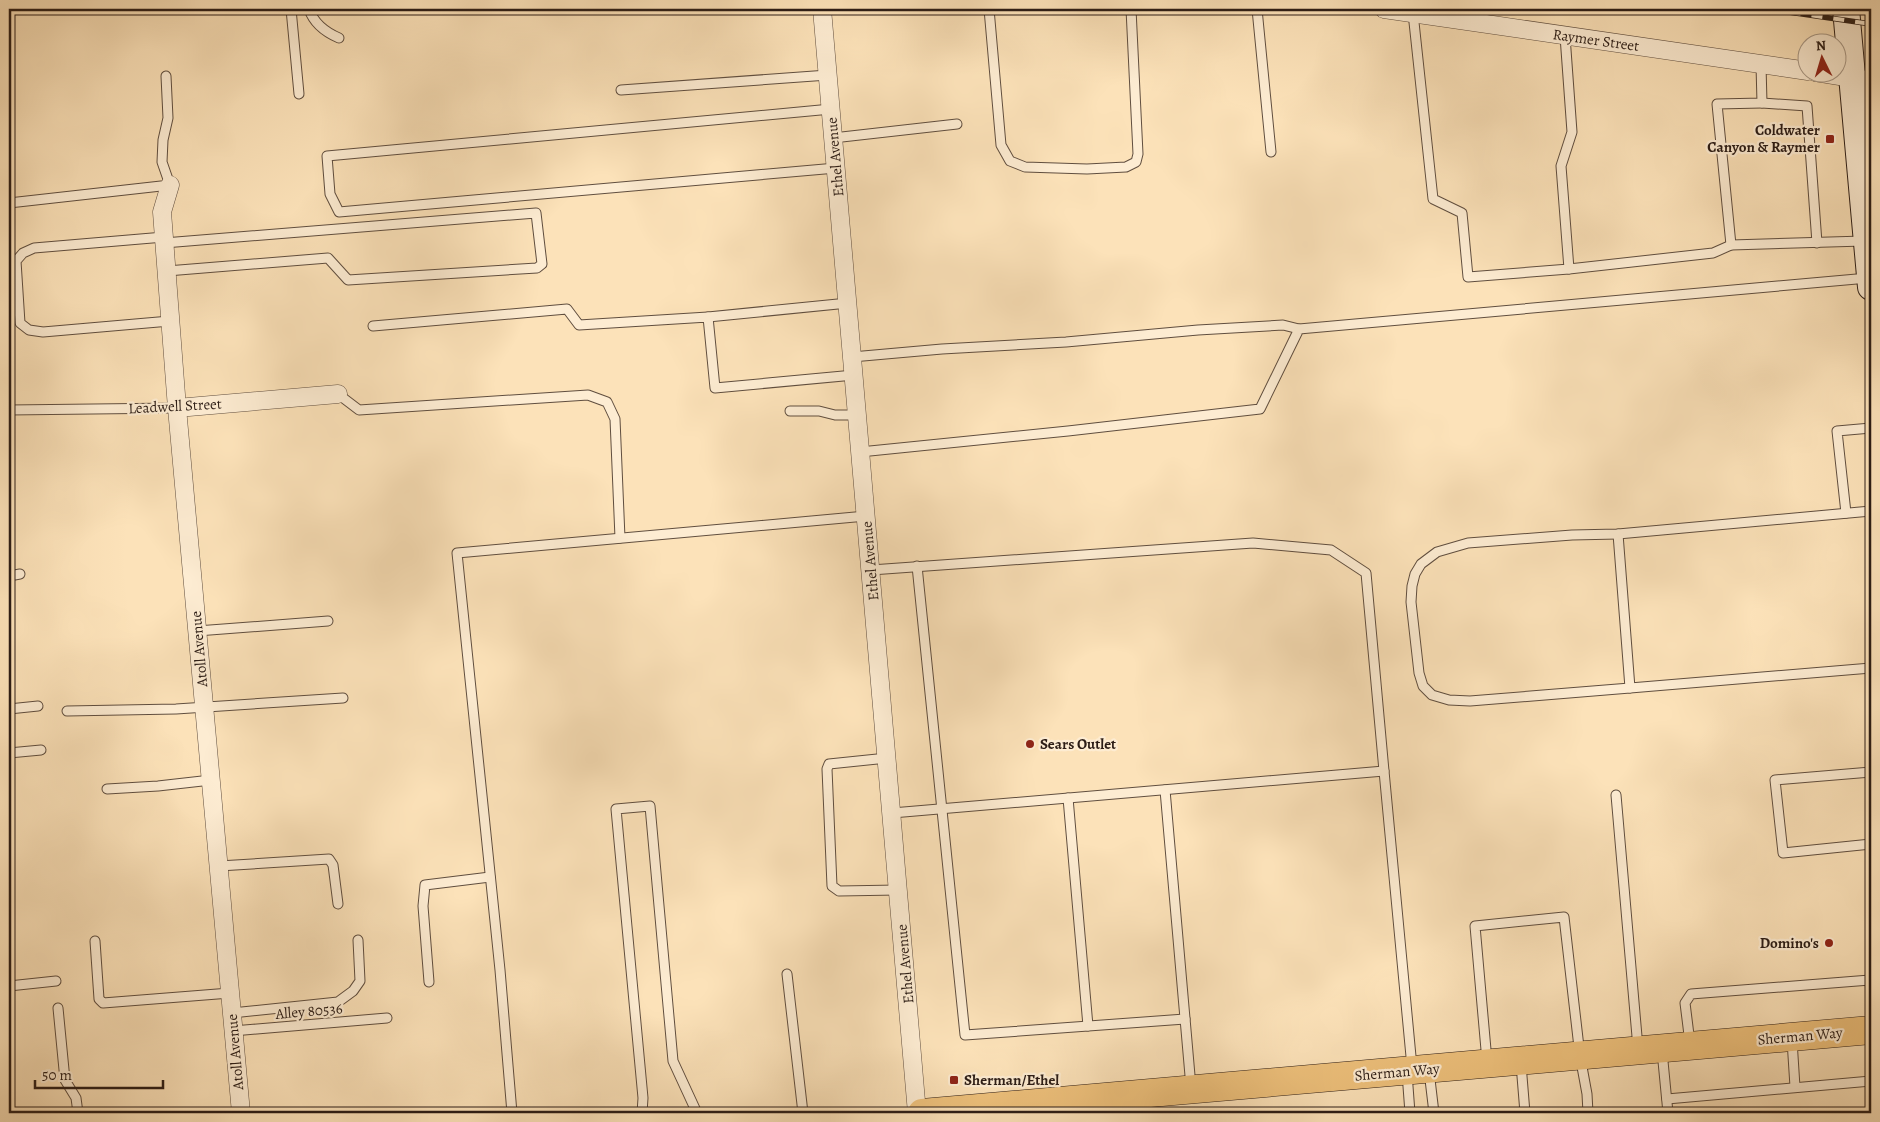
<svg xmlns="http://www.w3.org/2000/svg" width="1880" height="1122" font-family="Alegreya,serif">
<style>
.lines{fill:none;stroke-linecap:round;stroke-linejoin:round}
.lane-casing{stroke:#604e3f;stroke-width:11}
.street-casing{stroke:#604e3f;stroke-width:19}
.secondary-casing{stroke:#2c1d16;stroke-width:28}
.primary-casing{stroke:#2c1d16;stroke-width:29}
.lane{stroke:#fdecd2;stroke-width:9}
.street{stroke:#fdecd2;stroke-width:18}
.secondary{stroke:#fdecd2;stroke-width:26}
.primary{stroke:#eec17c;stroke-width:28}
.rail-casing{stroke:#2c1d16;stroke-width:5.5}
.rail{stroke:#fdecd2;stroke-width:4;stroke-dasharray:11;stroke-linecap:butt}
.poi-dot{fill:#8f2418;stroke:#fdecd2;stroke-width:2}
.labels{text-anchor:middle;stroke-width:4.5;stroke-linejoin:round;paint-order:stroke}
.street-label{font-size:15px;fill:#2c1d16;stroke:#fdecd2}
.poi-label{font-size:15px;font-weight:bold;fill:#2c1d16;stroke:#fdecd2;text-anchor:end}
</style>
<rect width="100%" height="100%" fill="#fce2b9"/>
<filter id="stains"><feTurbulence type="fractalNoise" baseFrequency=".004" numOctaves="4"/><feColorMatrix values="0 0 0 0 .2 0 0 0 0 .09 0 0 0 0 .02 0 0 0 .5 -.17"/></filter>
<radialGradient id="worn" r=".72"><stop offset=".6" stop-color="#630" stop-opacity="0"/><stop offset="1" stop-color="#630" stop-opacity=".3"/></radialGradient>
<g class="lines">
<g class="lane-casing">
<g id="lane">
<polyline points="291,9 299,94"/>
<path d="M 309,9 C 314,24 325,32 339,38"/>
<polyline points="989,9 1001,145 1010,161 1025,167 1087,169 1126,167 1136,162 1138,154 1131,9"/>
<polyline points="1257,9 1271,152"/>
<polyline points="1413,13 1433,199 1462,213 1468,277 1569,269 1561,166 1572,132 1565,36"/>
<polyline points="621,90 828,75"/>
<polyline points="1762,103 1807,106 1817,243"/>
<polyline points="831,109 327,156 330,194 339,212 836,168"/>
<polyline points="833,138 957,124"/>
<polyline points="9,203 170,185 162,162 163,140 168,118 166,76"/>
<polyline points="164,237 34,248 23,253 16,261 20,323 29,330 43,332 170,321"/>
<polyline points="164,243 536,213 542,264 537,268 348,280 328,258 167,271"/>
<polyline points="1731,245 1717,104 1762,103 1761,65"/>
<polyline points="1569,269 1713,253 1731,245 1864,241"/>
<polyline points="708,317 848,303"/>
<polyline points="373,326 567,309 579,325 708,317 715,388 854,375"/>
<polyline points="852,357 942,349 1066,342 1198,330 1283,325 1299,329"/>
<polyline points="338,394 359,410 588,395 607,402 615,419 620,538"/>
<polyline points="9,410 177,408"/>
<polyline points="790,411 819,411 835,415 857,415"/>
<polyline points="860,452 1068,431 1260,409 1299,329 1868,278"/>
<polyline points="1846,513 1837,431 1871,428"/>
<polyline points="1618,534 1630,688 1871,668"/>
<polyline points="917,566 965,1035 1185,1019"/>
<polyline points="871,570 1253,543 1331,550 1366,573 1384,771 892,813"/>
<polyline points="9,576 20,574"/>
<polyline points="197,631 328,621"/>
<polyline points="1630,688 1470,701 1449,700 1432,695 1423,686 1419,673 1411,602 1412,586 1415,574 1421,564 1437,552 1468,543 1572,535 1618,534 1871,511"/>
<polyline points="9,709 38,706"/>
<polyline points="67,711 176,709 343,698"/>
<polyline points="9,753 41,750"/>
<polyline points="887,758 829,764 827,769 832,886 839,891 898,890"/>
<polyline points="1384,771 1412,1067"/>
<polyline points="1871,772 1775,780 1783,853 1871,844"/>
<polyline points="107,789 158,786 211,780"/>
<polyline points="1165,790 1191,1087"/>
<polyline points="1616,795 1638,1048"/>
<polyline points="1068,798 1088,1026"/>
<polyline points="219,866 329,859 333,865 338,904"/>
<polyline points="95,941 99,999 103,1003 230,993"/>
<polyline points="787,974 803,1113"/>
<polyline points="429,982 423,906 425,885 490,877"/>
<polyline points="9,986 56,981"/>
<polyline points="58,1008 65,1080 76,1098 78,1113"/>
<polyline points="232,1013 338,1002 353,991 360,981 358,940"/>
<polyline points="233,1031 387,1018"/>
<polyline points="1792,1040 1795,1087"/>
<polyline points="1690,1043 1685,1003 1691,994 1870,980 1871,996"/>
<polyline points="1662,1051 1668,1113"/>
<polyline points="1487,1061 1475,926 1564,917 1580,1056 1587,1094 1588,1113"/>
<polyline points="1521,1064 1525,1113"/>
<polyline points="1429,1071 1434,1113"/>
<polyline points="1407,1073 1410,1113"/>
<polyline points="1667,1099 1871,1081"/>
<polyline points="512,1113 500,970 457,553 866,516"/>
<polyline points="642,1113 643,1098 616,809 650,806 673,1061 697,1113"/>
</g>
</g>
<g class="street-casing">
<g id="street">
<polyline points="822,9 917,1113"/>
<polyline points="1384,9 1808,71"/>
<polyline points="1815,72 1871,81"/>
<polyline points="170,185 162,212 177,408 241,1113"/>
<polyline points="177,408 338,394"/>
</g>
</g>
<g class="secondary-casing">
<polyline id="secondary" points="1846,9 1871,287"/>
</g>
<g class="primary-casing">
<polyline id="primary" points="922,1113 1871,1030"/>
</g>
<use href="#lane" class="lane"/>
<use href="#street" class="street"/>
<use href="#secondary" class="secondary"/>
<use href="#primary" class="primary"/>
<g class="rail-casing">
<g id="rail">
<polyline points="1768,9 1871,24"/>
<polyline points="1853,9 1871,11"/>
</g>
</g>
<use href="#rail" class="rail"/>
</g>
<g class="poi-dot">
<rect x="1825" y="134" width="10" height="10" rx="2.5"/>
<circle cx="1030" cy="744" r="5"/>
<circle cx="1829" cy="943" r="5"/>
<rect x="949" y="1075" width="10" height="10" rx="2.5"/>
</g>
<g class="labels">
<g class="street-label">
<text transform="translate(1596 40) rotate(8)" y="5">Raymer Street</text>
<text transform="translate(835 157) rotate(-95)" y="5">Ethel Avenue</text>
<text transform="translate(175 406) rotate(-3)" y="5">Leadwell Street</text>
<text transform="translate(870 561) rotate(-95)" y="5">Ethel Avenue</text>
<text transform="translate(199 649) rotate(-95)" y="5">Atoll Avenue</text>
<text transform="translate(905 964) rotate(-95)" y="5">Ethel Avenue</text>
<text transform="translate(309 1011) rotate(-5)" y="5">Alley 80536</text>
<text transform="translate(1800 1036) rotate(-5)" y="5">Sherman Way</text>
<text transform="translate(235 1052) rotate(-95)" y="5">Atoll Avenue</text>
<text transform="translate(1397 1072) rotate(-5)" y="5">Sherman Way</text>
</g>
<g class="poi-label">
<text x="1820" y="135">Coldwater<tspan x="1820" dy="17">Canyon &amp; Raymer</tspan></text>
<text x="1040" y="749" text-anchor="start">Sears Outlet</text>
<text x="1819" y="948">Domino's</text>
<text x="964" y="1085" text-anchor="start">Sherman/Ethel</text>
</g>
</g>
<rect width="1880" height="1122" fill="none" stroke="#fce2b9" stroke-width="30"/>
<rect x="10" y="10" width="1860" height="1102" fill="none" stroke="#2c1d16" stroke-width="2.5"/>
<rect x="15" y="15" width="1850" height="1092" fill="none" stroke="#2c1d16"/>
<g transform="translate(1822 58) rotate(355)"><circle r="24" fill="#fdecd2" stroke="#a99987"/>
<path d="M0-4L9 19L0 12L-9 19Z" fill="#8f2418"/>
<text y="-8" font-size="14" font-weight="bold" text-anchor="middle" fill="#2c1d16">N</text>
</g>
<path d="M35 1080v8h128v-8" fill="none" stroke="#2c1d16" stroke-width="2.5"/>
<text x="42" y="1080" font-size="15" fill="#2c1d16" stroke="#fdecd2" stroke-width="4" paint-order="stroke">50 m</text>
<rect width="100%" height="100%" filter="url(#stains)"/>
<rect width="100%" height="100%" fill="url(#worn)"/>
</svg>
